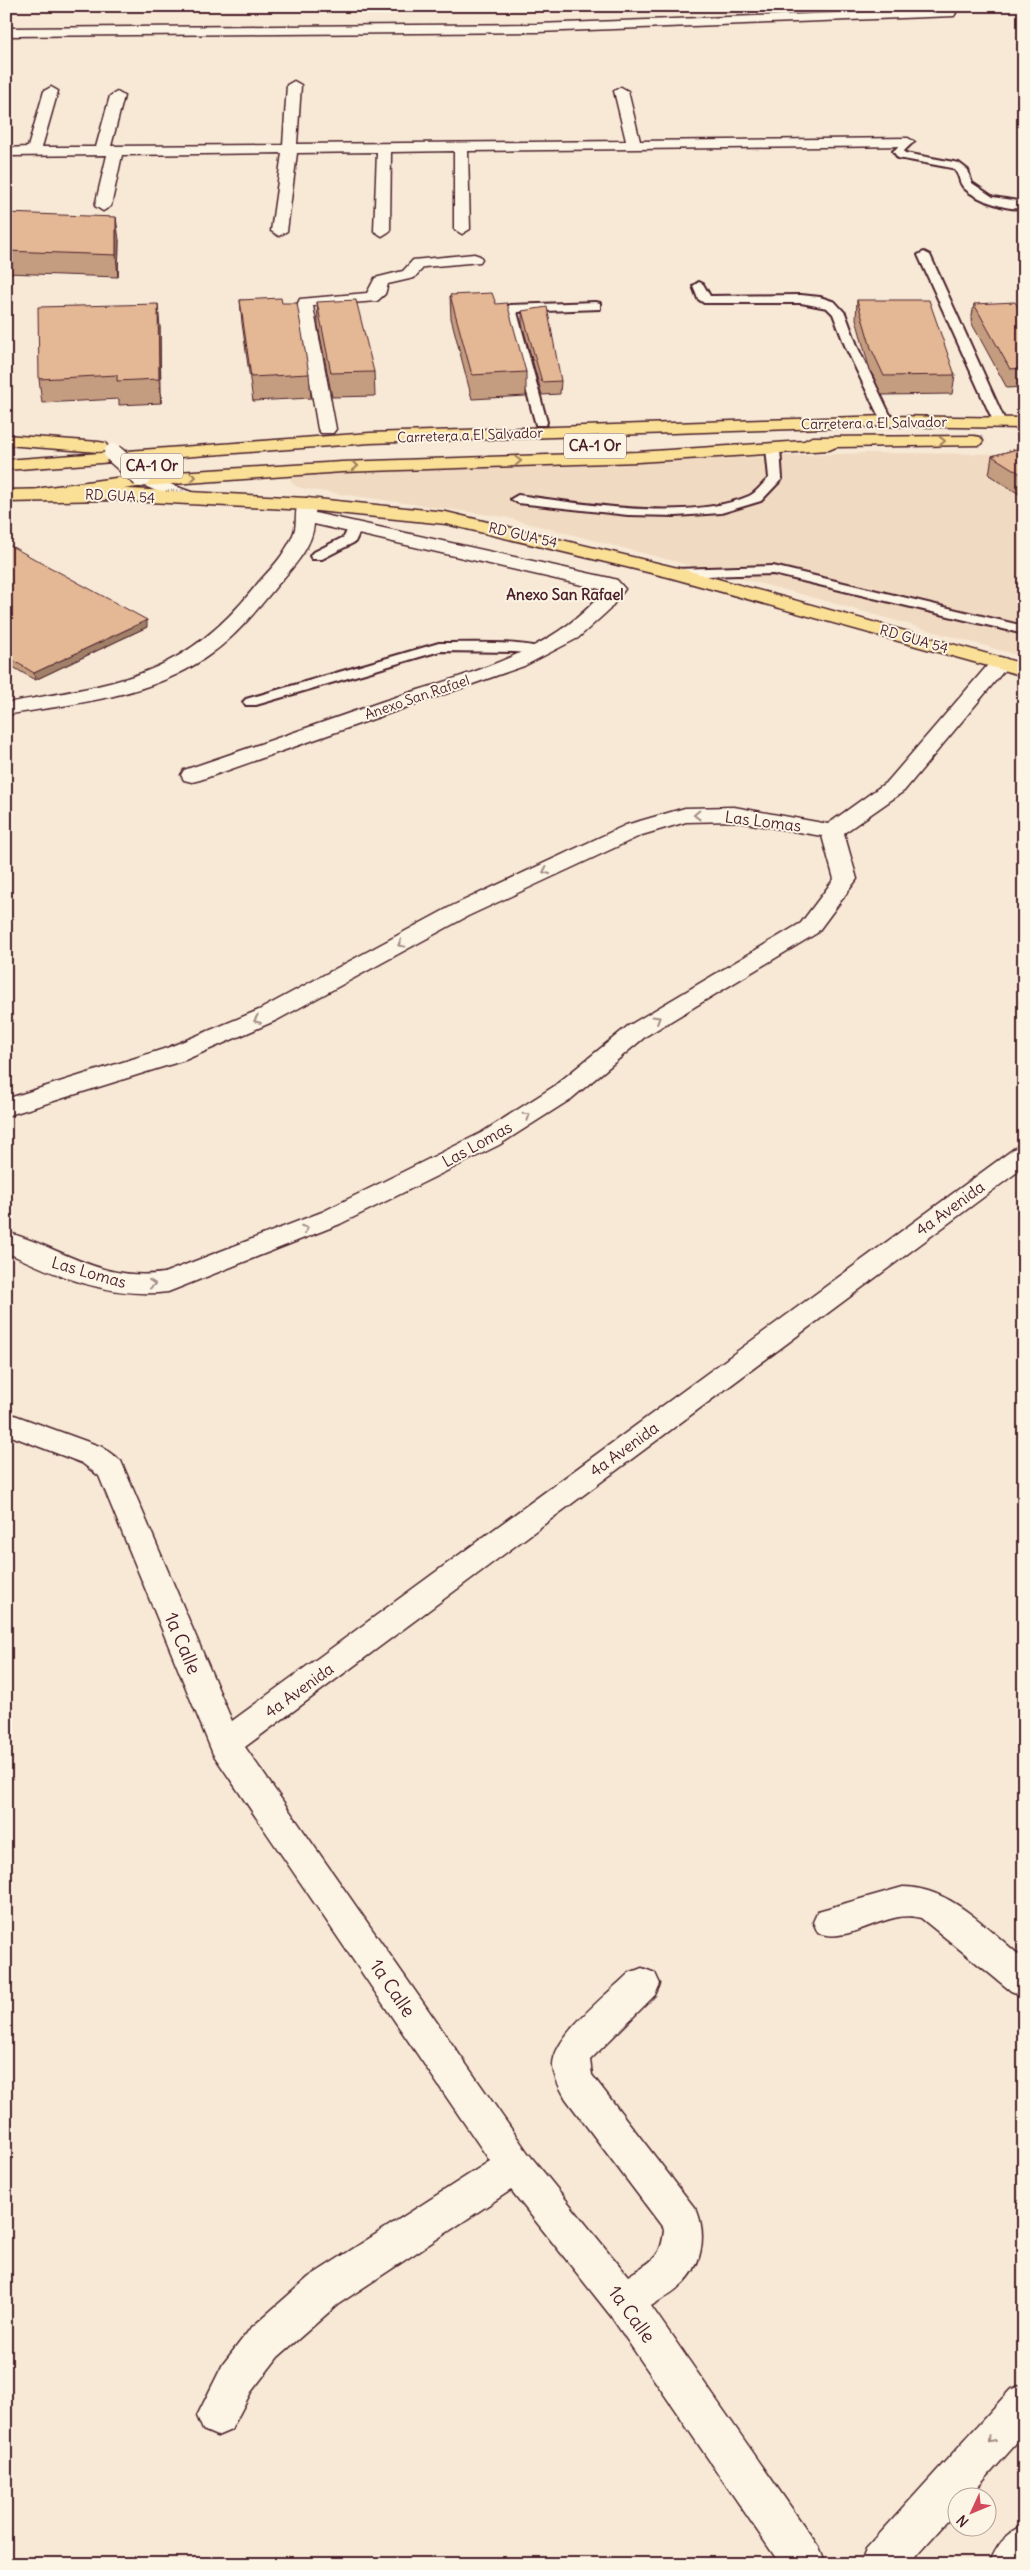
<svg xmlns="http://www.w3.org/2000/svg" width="1030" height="2570" font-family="Delius,sans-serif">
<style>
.built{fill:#f1dac2}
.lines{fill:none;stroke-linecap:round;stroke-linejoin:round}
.lane-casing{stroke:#4a1f2b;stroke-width:4}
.street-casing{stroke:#4a1f2b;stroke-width:3}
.primary-casing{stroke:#4a1f2b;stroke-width:3}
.highway-casing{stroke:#4a1f2b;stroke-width:3}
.lane{fill:#fcf5e5;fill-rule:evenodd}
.street{fill:#fcf5e5;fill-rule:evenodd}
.primary{fill:#fadf96;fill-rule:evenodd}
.highway{fill:#fadf96;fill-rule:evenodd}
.street-bridge-casing{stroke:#4a1f2b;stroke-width:21;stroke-linecap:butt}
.path-bridge{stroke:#4a1f2b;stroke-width:2;stroke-dasharray:0.5 2;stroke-linecap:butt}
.street-bridge{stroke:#fcf5e5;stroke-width:18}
.wall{fill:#c49d80;stroke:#4a1f2b}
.shaded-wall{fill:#a08068;stroke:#4a1f2b}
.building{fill:#e4b795;stroke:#4a1f2b}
.oneway{stroke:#a27f60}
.oneway2{stroke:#a38a88}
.labels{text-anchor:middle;stroke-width:4;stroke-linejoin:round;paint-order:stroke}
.far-street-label{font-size:14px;fill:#4a1f2b;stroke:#fcf5e5}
.shield{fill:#fcf5e5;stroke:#7f5f63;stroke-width:1}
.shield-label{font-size:15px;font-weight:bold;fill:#4a1f2b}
.far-neighbourhood-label{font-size:15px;font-weight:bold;fill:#4a1f2b;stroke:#fcf5e5}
.street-label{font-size:16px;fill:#4a1f2b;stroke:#fcf5e5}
.near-street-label{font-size:19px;fill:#4a1f2b;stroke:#fcf5e5}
</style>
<rect width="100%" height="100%" fill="#f7e9d5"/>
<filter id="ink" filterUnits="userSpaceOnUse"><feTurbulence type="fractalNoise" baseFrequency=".02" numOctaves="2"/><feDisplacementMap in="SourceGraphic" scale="10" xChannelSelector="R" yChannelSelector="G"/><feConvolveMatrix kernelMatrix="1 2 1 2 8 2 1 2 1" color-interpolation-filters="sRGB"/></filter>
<g filter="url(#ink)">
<polygon class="built" points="869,453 1024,454 1024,657 808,596 504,517 305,489 295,486 291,481 291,476 362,470"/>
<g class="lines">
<g class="lane-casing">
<g id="lane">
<path d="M 908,139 L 913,142 L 904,151 L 905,153 L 959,163 L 968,170 L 972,183 L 993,197 L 1024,202 L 1024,208 C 1008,211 975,199 964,188 C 957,181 961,173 952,168 L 898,158 L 893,151 Z"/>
<polygon points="924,252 930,255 1006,423 1005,426 1000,427 994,423 918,255"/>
<polygon points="699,282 703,284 710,296 801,295 820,297 835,302 845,313 858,348 893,421 892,424 887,425 881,421 846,348 833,314 827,308 801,303 704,303 698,299 693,286"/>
<polygon points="596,302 600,303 600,309 517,312 547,422 546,425 536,425 504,309 510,305"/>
<path d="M 773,444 L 780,448 L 782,479 L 780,481 L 761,501 L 721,513 L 676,516 L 628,515 L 518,503 L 511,499 L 518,495 C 583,504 688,522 749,496 C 756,493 763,483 769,478 L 766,448 Z"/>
<polygon points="355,523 362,527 355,542 322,559 312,559 310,556 312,553 344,537 350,524"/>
<polygon points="773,566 1024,626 1024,634 773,574 675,577 668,573 675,569"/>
<path d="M 439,643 C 456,643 537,640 545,651 L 538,655 L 515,652 L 440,651 L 256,705 L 246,705 L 243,702 L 246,699 Z"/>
</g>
</g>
<g class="street-casing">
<g id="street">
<polygon points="949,9 956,13 954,16 537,32 6,36 6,28 537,24"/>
<polygon points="294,81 301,85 297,144 626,141 614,91 621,87 628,91 640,141 908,138 915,142 908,146 468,151 470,229 462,234 454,229 454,151 391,152 390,231 382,236 374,231 377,152 297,153 287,231 279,236 271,231 282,153 122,155 111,206 103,211 95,206 107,155 6,156 6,148 28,147 44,91 51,87 58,91 42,147 96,147 110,96 117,92 124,96 111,146 283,145 287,85"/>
<polygon points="474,254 480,256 482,259 480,262 424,267 414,278 388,284 385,294 377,301 313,306 336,429 333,433 321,433 318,429 297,305 300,299 367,293 375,278 403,271 413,260"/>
<polygon points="141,473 199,495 201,499 199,503 185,503 135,482 132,478 135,474"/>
<path d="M 307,498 L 314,500 L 316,504 L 315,513 L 610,578 L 617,580 L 625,589 L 609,610 L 578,638 L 524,666 L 200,780 L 192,782 L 184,780 L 181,775 L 184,770 C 249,748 313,726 378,703 C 454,677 553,656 604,590 L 314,524 C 312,549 291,569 275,588 C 256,611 237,635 212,653 C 155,697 75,703 6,715 L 6,703 C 114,684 181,679 254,588 C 264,575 277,564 285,550 C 289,544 293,536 295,529 C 297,519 294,509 300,500 Z"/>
<path d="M 1000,657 L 1007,659 L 1010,663 L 1007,667 L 904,791 L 844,833 L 857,879 L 817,933 L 646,1036 L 571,1099 L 499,1145 L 340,1224 L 168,1292 C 111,1299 57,1276 6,1252 L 6,1232 C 64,1248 99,1282 164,1273 L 322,1212 L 481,1133 L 553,1087 L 628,1026 L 801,923 L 834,879 L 822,836 L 734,821 L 686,822 L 642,835 L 468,916 L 277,1020 L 185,1060 L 6,1116 L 6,1099 L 167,1048 L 259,1010 L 452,906 L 626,825 L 685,808 L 734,807 L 828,824 L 888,781 L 993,659 Z"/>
<path d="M 1024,1146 L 1024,1167 L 245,1747 L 528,2153 L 628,2276 C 651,2261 662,2259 664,2229 L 566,2099 C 561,2090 554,2078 553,2067 C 551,2037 609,1993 629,1973 L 642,1968 L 655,1973 L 660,1984 L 655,1995 L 590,2060 L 592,2075 L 697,2211 C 707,2236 702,2268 680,2286 C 671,2294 660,2300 651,2306 L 820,2549 L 826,2564 L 780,2564 L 610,2315 L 511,2190 L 337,2305 L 278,2357 L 251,2392 L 231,2430 L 217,2436 L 203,2430 L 197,2416 L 223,2364 L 250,2329 L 309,2277 L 490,2161 L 213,1754 L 99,1476 L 82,1463 L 6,1434 L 6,1412 L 102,1447 L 121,1461 L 232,1721 L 1015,1148 Z"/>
<path d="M 903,1887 C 951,1887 988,1930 1024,1959 L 1024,1996 L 1011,1991 L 921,1918 C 886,1908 851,1945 818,1933 L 813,1922 L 818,1911 Z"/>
<polygon points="1024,2384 1024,2435 968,2498 958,2498 958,2509 909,2564 860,2564 866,2549 1010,2390"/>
<path d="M 1024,2526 L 1024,2564 L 989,2564 C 997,2545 1005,2534 1024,2526 Z"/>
</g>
</g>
<g class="primary-casing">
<g id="primary">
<polygon points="6,435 99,442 105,443 108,447 105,451 99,452 6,445"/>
<polygon points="110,488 307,498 446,512 682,569 1024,664 1024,676 668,577 446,524 307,510 110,500 6,502 6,490"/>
</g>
</g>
<g class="highway-casing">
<g id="highway">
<polygon points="887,416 1024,418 1024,428 887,426 370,443 6,470 6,460 370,433"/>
<polygon points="974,436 980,437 983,441 980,445 836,447 829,450 638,462 342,472 145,486 42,500 35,498 33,494 35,490 42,488 145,474 342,462 638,452 804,441 812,437"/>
</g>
</g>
<use href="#lane" class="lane"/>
<use href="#street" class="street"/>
<use href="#primary" class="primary"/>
<use href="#highway" class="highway"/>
<g class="street-bridge-casing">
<polyline id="street-bridge" points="113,453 141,478"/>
</g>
<polyline class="path-bridge" points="166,491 190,490"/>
<use href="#street-bridge" class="street-bridge"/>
</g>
<g class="wall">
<polygon points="6,213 119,240 118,277 6,273"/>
<polygon points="450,295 496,304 526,372 526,396 472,399 451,318"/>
<polygon points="240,300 282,303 309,374 311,398 253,401 242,323"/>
<polygon points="857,300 955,375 952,394 882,395 869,367 856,319"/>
<polygon points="317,302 374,372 375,396 332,397 318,325"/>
<polygon points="974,304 1024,317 1024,387 1007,388 971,322"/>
<polygon points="522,311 561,381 560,394 542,395 522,324"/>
<polygon points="160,327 161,403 119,405 119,399 42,403 39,379"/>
<polygon points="1024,447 1024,497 989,475 992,456"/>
<polygon points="6,547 147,627 35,680 6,663"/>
</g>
<g class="shaded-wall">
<polygon points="116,217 119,240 118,277 116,255"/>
<polygon points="158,304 160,327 161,403 159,379"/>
<polygon points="147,620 147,627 35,680 34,673"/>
</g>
<g class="building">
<polygon points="6,213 116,217 116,255 6,251"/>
<polygon points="492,293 496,304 507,303 526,372 472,375 450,295"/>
<polygon points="281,298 282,303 297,303 309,374 251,377 240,300"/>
<polygon points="356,300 374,372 331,373 317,302"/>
<polygon points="857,300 929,300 955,375 884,376 871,348"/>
<polygon points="1015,302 1024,317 1024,368 1010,369 974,304"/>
<polygon points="158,304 159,379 117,381 117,375 39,379 38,307"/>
<polygon points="547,307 561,381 542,382 522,311"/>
<polygon points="1024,447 1024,476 992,456"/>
<polygon points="9,545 147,620 34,673 6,656 6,547"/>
</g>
<defs><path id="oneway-chevron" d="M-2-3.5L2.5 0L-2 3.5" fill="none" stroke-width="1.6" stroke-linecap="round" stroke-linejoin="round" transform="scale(1.25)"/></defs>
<g class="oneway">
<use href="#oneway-chevron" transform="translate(942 441)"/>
<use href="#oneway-chevron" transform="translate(518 461) rotate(-2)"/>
<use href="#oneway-chevron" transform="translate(355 466) rotate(-2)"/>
<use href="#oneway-chevron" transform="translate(193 477) rotate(-4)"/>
</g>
<g class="oneway2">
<use href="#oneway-chevron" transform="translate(697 815) rotate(179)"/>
<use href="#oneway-chevron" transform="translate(546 871) rotate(155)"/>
<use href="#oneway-chevron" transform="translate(401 944) rotate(151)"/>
<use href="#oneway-chevron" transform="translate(657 1019) rotate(-31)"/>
<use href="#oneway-chevron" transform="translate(257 1020) rotate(157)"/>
<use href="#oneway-chevron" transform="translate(527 1116) rotate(-33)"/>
<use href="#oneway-chevron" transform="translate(305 1229) rotate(-21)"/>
<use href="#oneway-chevron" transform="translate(152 1284) rotate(-6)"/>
<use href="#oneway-chevron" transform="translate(991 2440) rotate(132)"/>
</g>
</g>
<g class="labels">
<g class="far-street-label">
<text transform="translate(874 423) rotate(-1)" y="5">Carretera a El Salvador</text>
<text transform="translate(470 435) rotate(-2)" y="5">Carretera a El Salvador</text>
<text transform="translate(120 496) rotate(3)" y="5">RD GUA 54</text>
<text transform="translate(523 535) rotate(13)" y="5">RD GUA 54</text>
<text transform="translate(914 639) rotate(16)" y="5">RD GUA 54</text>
<text transform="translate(417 697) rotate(-19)" y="5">Anexo San Rafael</text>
</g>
<g class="shield">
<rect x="564" y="433.5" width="62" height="25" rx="4"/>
<rect x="121" y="453.5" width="62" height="25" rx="4"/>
</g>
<g class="shield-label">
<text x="595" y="451">CA-1 Or</text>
<text x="152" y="471">CA-1 Or</text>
</g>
<g class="far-neighbourhood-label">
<text x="565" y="600">Anexo San Rafael</text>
</g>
<g class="street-label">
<text transform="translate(763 821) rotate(7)" y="6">Las Lomas</text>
<text transform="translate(477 1144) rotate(-29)" y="6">Las Lomas</text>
<text transform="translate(950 1208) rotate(-36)" y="6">4a Avenida</text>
<text transform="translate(89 1272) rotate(16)" y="6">Las Lomas</text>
<text transform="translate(624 1449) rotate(-36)" y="6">4a Avenida</text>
<text transform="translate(299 1690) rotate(-36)" y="6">4a Avenida</text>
</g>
<g class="near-street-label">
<text transform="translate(183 1643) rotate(67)" y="7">1a Calle</text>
<text transform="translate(393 1988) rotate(56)" y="7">1a Calle</text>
<text transform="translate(632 2314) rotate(54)" y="7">1a Calle</text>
</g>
</g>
<rect width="1030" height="2570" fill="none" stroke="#fcf5e5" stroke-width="25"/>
<rect x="12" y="12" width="1005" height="2545" fill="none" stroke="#4a1f2b" stroke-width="2" filter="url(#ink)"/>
<g transform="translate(972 2512) rotate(226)"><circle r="24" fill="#fcf5e5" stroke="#b59f9b"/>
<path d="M0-4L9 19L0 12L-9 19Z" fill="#d1495b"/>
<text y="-8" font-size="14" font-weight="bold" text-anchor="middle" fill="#4a1f2b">N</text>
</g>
</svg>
